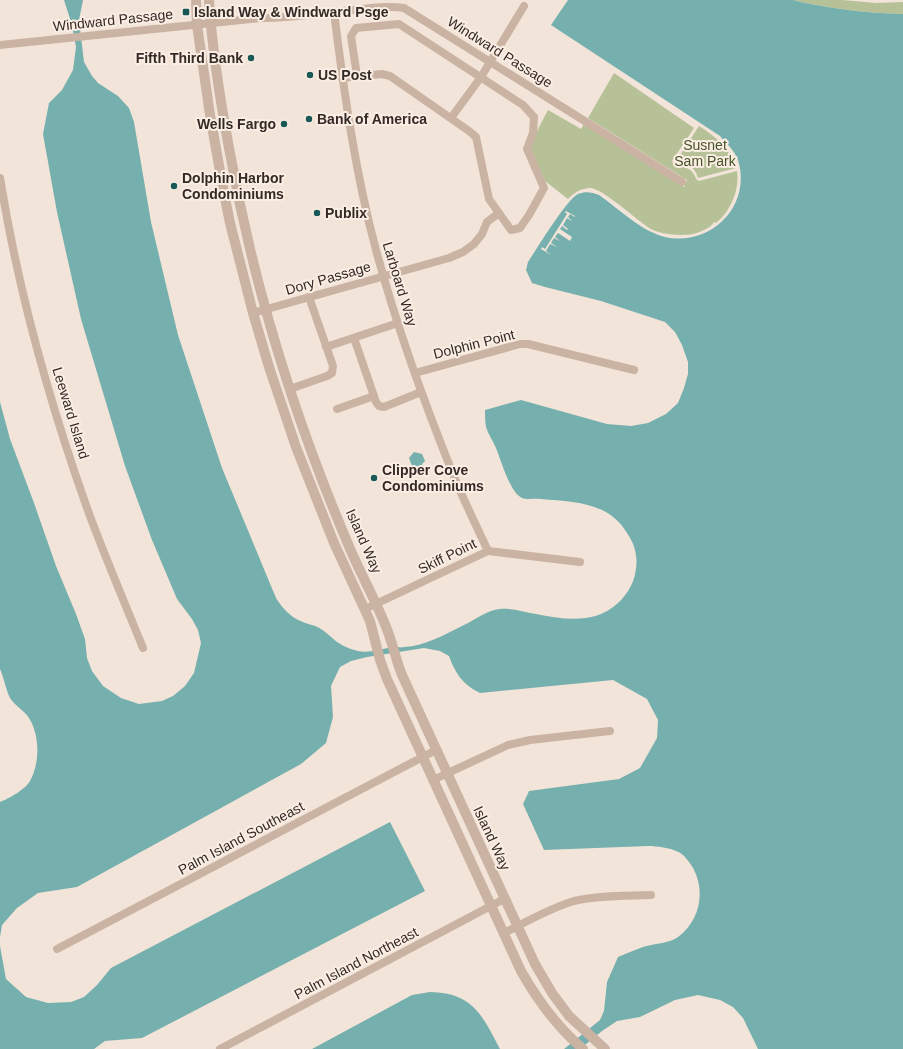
<svg xmlns="http://www.w3.org/2000/svg" width="903" height="1049" font-family="Arial,sans-serif">
<style>
.green{fill:#b6c197}
.water{fill:#76b0ae}
.pier{fill:#f2e4d8}
.lines{fill:none;stroke-linecap:round;stroke-linejoin:round}
.minor{stroke:#cab3a3;stroke-width:8}
.tertiary{stroke:#cab3a3;stroke-width:10}
.poi-dot{fill:#1a5857;stroke:#faeee4;stroke-width:1.5}
.labels{text-anchor:middle;stroke-width:4;stroke-linejoin:round;paint-order:stroke}
.poi-label{font-size:14px;font-weight:bold;fill:#352926;stroke:#faeee4;text-anchor:start}
.street-label{font-size:14px;fill:#352926;stroke:#faeee4}
.park-label{font-size:14px;fill:#475429;stroke:#faeee4}
</style>
<rect width="100%" height="100%" fill="#f2e4d8"/>
<g class="green">
<path d="M 793,0 L 842,0 L 876,3 L 903,2 L 903,14 C 866,13 830,9 793,0 Z"/>
<path d="M 614,73 L 694,128 L 672,161 L 675,166 C 682,167 689,167 693,173 C 696,177 695,179 699,181 L 737,171 C 740,190 730,212 716,223 L 714,222 C 711,228 700,232 693,234 C 681,236 663,235 651,229 C 637,221 602,187 589,188 C 580,189 575,192 568,199 L 545,181 L 531,149 L 536,133 L 548,110 L 581,129 L 584,124 L 684,187 L 687,180 L 588,118 Z"/>
<path d="M 699,126 C 717,138 728,146 736,168 L 698,178 C 695,166 686,163 675,163 Z"/>
</g>
<g class="water">
<path d="M 64,0 L 83,0 L 79,20 L 84,62 L 92,76 L 98,83 L 118,96 L 129,108 L 134,122 L 151,222 L 178,335 L 222,468 L 276,598 C 283,609 290,617 303,622 C 309,625 316,625 321,629 C 330,635 336,643 346,647 C 367,656 373,650 394,647 C 398,647 401,648 404,647 C 425,646 446,634 464,625 C 475,620 487,610 500,609 C 512,608 524,612 536,614 C 564,620 596,624 618,603 C 628,594 635,581 636,568 C 638,555 634,543 627,533 C 609,502 574,502 541,499 C 536,498 527,500 522,498 C 510,493 501,460 496,448 C 493,441 488,434 486,427 C 485,422 485,415 485,410 L 521,400 L 607,424 L 631,426 L 648,423 L 666,414 L 678,403 L 684,388 L 688,374 L 688,362 L 682,345 L 675,332 L 665,322 L 601,301 L 545,287 L 532,283 L 526,270 L 528,262 C 536,250 567,199 578,194 C 585,191 592,192 599,195 C 619,209 641,231 665,237 C 711,247 752,206 738,160 C 735,151 726,143 720,136 L 551,25 L 568,0 L 793,0 C 830,9 866,13 903,14 L 903,1049 L 758,1049 L 743,1018 L 733,1007 L 720,1000 L 698,995 L 675,1000 L 640,1017 L 617,1021 L 602,1031 L 580,1049 L 564,1049 L 600,1020 L 604,1011 L 607,982 L 618,957 C 626,954 634,950 643,947 C 652,944 671,943 678,937 C 705,917 707,878 683,855 C 675,848 657,846 648,846 L 544,850 L 523,804 L 529,791 L 619,779 L 640,768 L 657,738 L 658,720 L 647,699 L 613,680 L 480,693 C 463,685 455,673 449,656 L 440,651 L 424,648 L 367,657 L 351,661 L 340,667 L 331,686 L 333,717 L 326,743 L 301,764 L 77,887 L 38,893 L 17,908 L 2,925 L 0,937 L 0,802 C 8,799 26,789 30,781 C 40,763 40,736 29,718 C 25,711 15,706 10,698 C 6,690 4,678 0,669 L 0,402 L 10,439 L 34,503 L 56,566 L 76,614 L 85,639 L 87,658 L 92,671 L 103,686 L 121,698 L 139,704 L 162,701 L 173,696 L 185,686 L 194,673 L 201,643 L 198,630 L 192,619 L 177,599 L 152,540 L 125,466 L 81,319 L 57,212 L 43,134 L 49,103 L 62,90 L 73,70 L 76,47 L 72,25 Z"/>
<polygon points="414,452 422,454 425,461 422,464 424,469 422,472 418,471 416,466 412,466 409,458"/>
<polygon points="390,822 425,891 142,1038 105,1041 94,1049 0,1049 0,946 6,979 26,997 48,1003 71,1002 84,997 97,985 111,968"/>
<path d="M 430,992 C 473,993 482,1015 500,1049 L 312,1049 L 412,995 Z"/>
</g>
<polygon class="pier" points="566,211 575,216 575,217 570,214 568,217 573,222 567,218 563,225 568,229 567,230 562,226 560,229 572,237 570,241 558,233 555,237 560,241 554,238 551,243 557,247 550,244 546,251 551,255 541,249 542,247 545,249 567,214 565,212"/>
<g class="lines">
<g class="minor">
<path d="M 334,12 C 344,92 355,172 376,250 C 397,328 425,405 455,479 C 465,503 477,527 488,551"/>
<path d="M 0,45 L 261,18 C 288,18 316,14 343,11 C 364,9 384,5 404,8 L 682,182"/>
<polyline points="342,78 382,74 390,76 469,131 476,137 489,199 511,230 520,228 529,215 544,188 527,149 533,133 534,117 523,105 399,24 356,28 351,36 357,76"/>
<polyline points="451,118 481,77 524,6"/>
<path d="M 0,178 C 18,290 49,401 87,508 C 104,555 124,601 143,648"/>
<polyline points="253,313 449,258 463,252 474,244 482,234 487,222 499,213"/>
<polyline points="354,338 376,402 379,406 384,407 421,392"/>
<polyline points="326,347 398,323"/>
<polyline points="415,373 520,344 528,344 634,370"/>
<polyline points="290,389 327,376 332,373 333,366 309,297"/>
<polyline points="337,409 374,396"/>
<polyline points="365,609 488,551 580,562"/>
<polyline points="433,780 508,745 530,740 610,731"/>
<path d="M 504,933 C 526,922 550,908 574,901 C 599,895 626,896 651,895"/>
<polyline points="57,949 436,750"/>
<polyline points="220,1049 504,899"/>
</g>
<g class="tertiary">
<path d="M 196,0 L 197,25 L 210,115 L 223,188 L 230,223 L 253,313 L 269,367 L 296,447 L 334,543 L 370,621 L 380,660 L 387,679 L 521,971 C 538,1001 557,1027 583,1049"/>
<path d="M 209,0 C 212,50 220,99 229,148 C 253,284 294,417 348,544 C 359,571 373,595 384,622 C 392,639 395,658 402,675 L 535,964 L 552,993 L 569,1016 L 605,1049"/>
</g>
</g>
<g class="poi-dot">
<rect x="182" y="8" width="8" height="8" rx="2"/>
<circle cx="251" cy="58" r="4"/>
<circle cx="310" cy="75" r="4"/>
<circle cx="309" cy="119" r="4"/>
<circle cx="284" cy="124" r="4"/>
<circle cx="174" cy="186" r="4"/>
<circle cx="317" cy="213" r="4"/>
<circle cx="374" cy="478" r="4"/>
</g>
<g class="labels">
<g class="poi-label">
<text x="194" y="17">Island Way &amp; Windward Psge</text>
<text x="243" y="63" text-anchor="end">Fifth Third Bank</text>
<text x="318" y="80">US Post</text>
<text x="317" y="124">Bank of America</text>
<text x="276" y="129" text-anchor="end">Wells Fargo</text>
<text x="182" y="183">Dolphin Harbor<tspan x="182" dy="16">Condominiums</tspan></text>
<text x="325" y="218">Publix</text>
<text x="382" y="475">Clipper Cove<tspan x="382" dy="16">Condominiums</tspan></text>
</g>
<g class="street-label">
<text transform="translate(113 20) rotate(-6)" y="5">Windward Passage</text>
<text transform="translate(500 52) rotate(32)" y="5">Windward Passage</text>
<text transform="translate(328 278) rotate(-16)" y="5">Dory Passage</text>
<text transform="translate(400 284) rotate(73)" y="5">Larboard Way</text>
<text transform="translate(474 344) rotate(-14)" y="5">Dolphin Point</text>
<text transform="translate(71 413) rotate(73)" y="5">Leeward Island</text>
<text transform="translate(364 541) rotate(66)" y="5">Island Way</text>
<text transform="translate(447 556) rotate(-26)" y="5">Skiff Point</text>
<text transform="translate(241 838) rotate(-28)" y="5">Palm Island Southeast</text>
<text transform="translate(492 838) rotate(65)" y="5">Island Way</text>
<text transform="translate(356 963) rotate(-28)" y="5">Palm Island Northeast</text>
</g>
<g class="park-label">
<text x="705" y="150">Susnet<tspan x="705" dy="16">Sam Park</tspan></text>
</g>
</g>
</svg>
